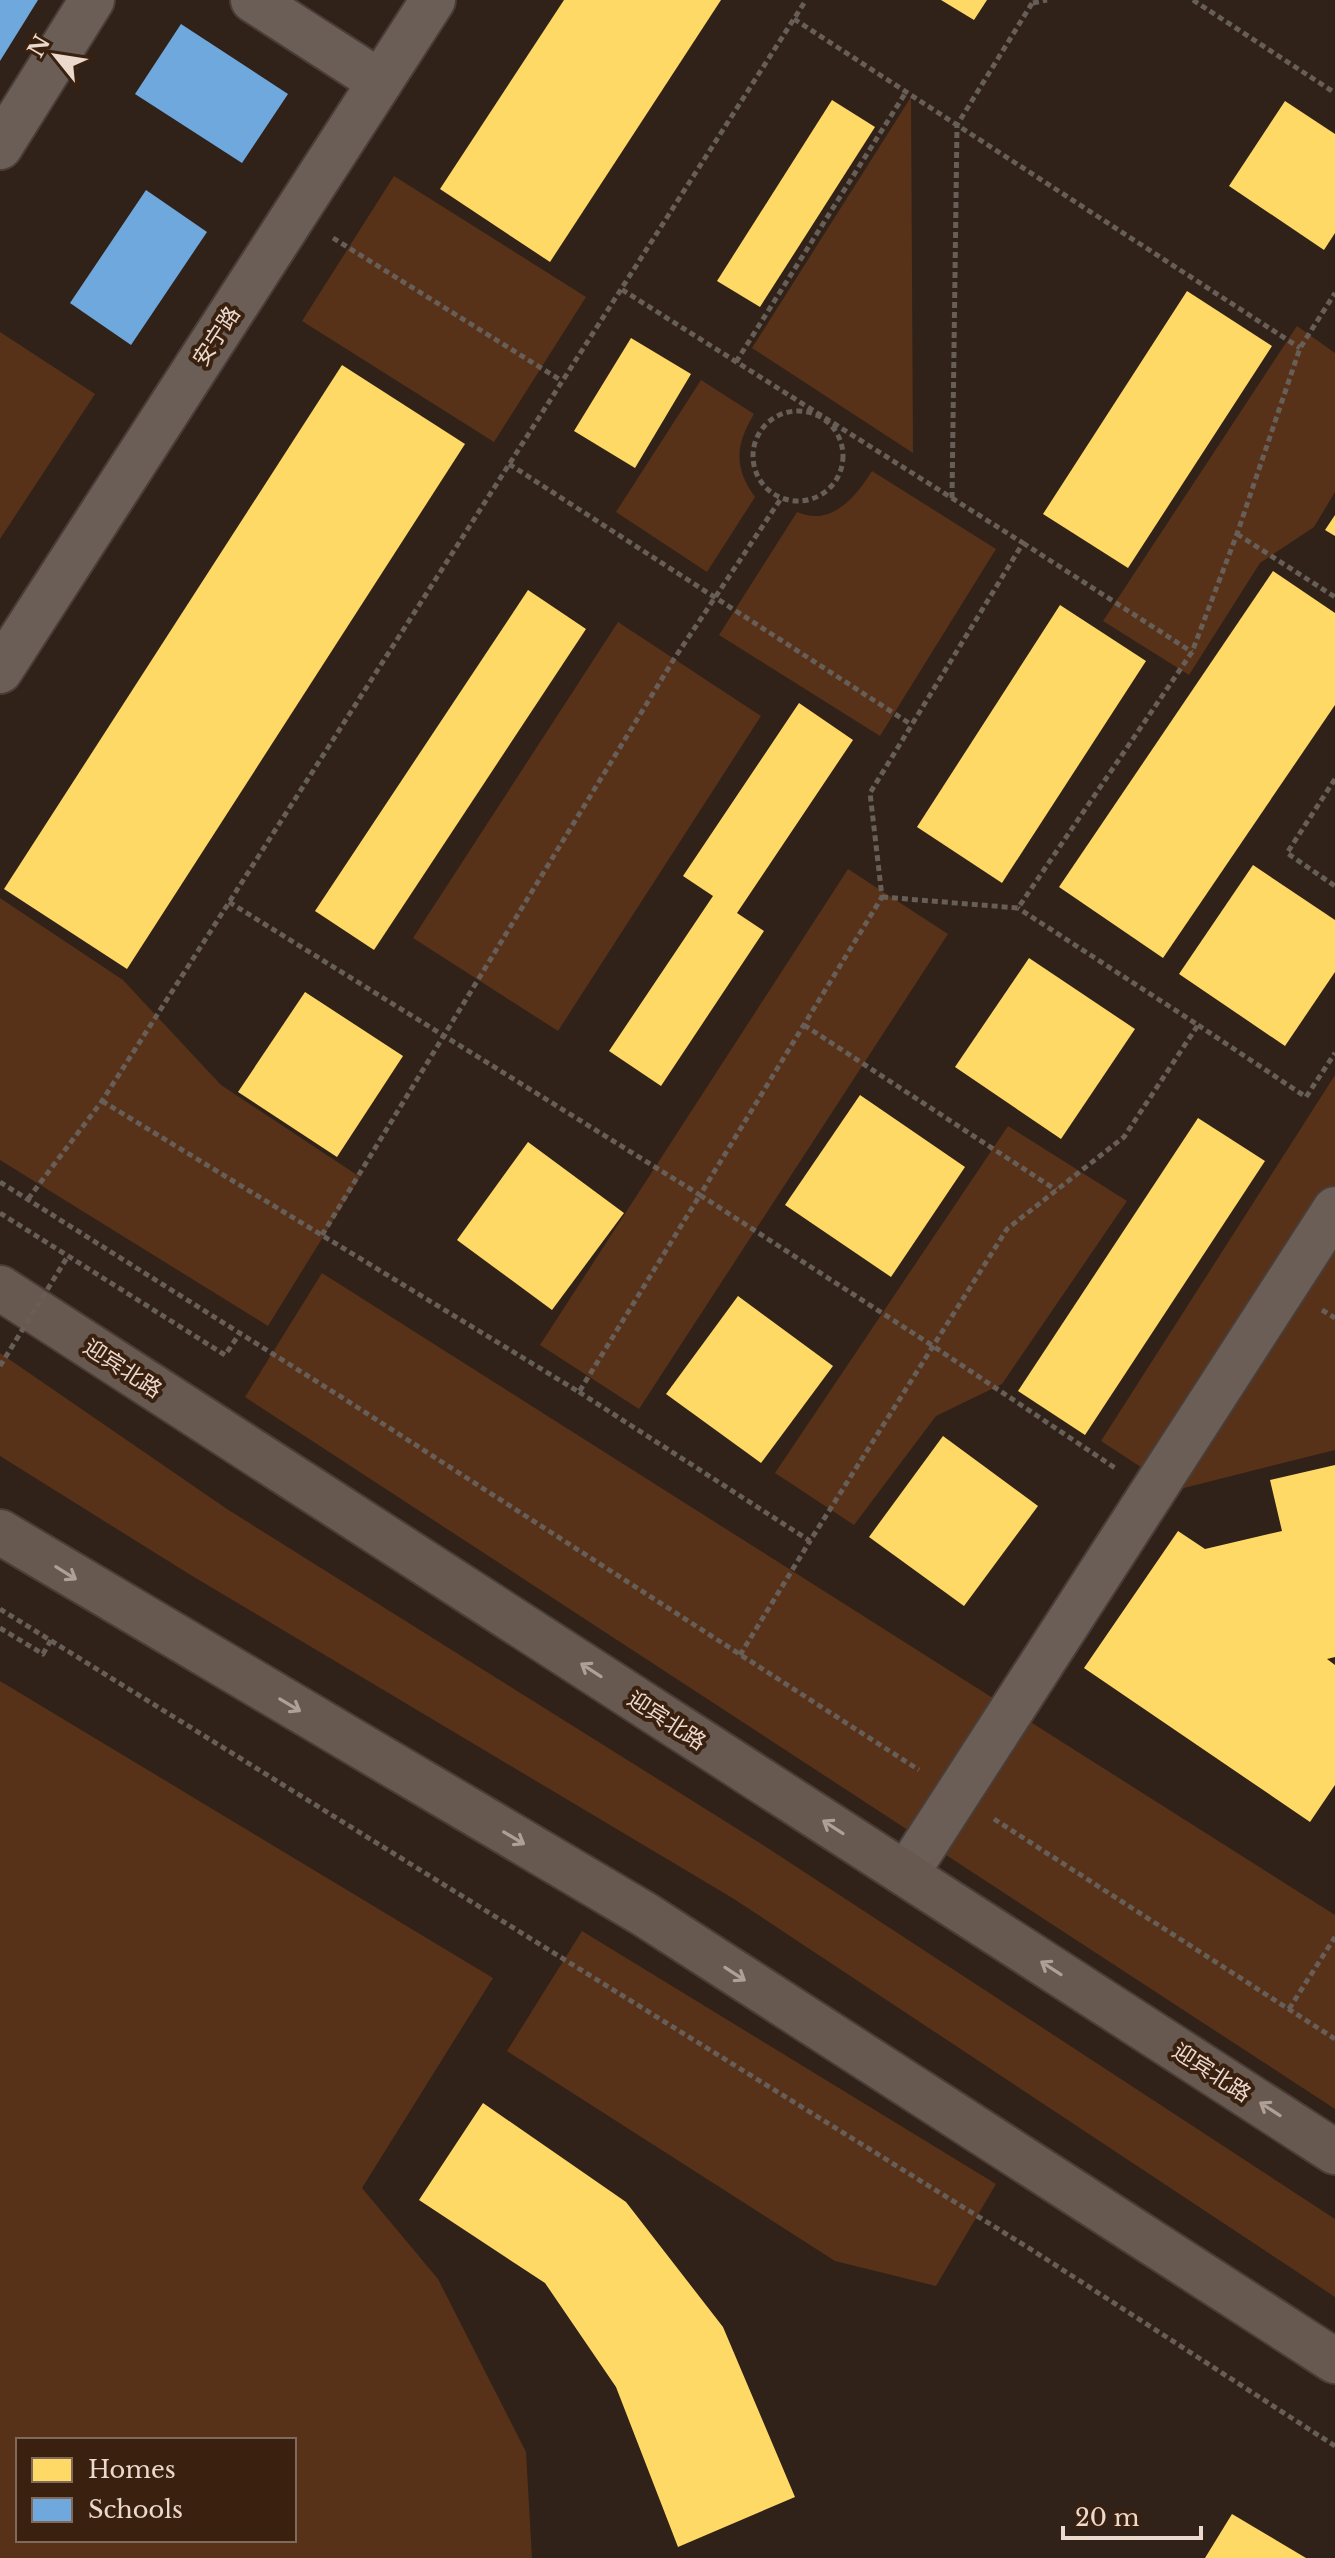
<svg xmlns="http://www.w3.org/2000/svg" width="1335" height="2558" font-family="'Libre Baskerville','Noto Sans SC',serif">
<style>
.green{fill:#573118;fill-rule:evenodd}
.homes{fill:#ffd966}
.schools{fill:#6fa8dc}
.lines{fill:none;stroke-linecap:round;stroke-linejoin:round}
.minor-casing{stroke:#4a3d37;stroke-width:48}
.major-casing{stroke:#4a3d37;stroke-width:48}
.path{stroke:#675e57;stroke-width:5;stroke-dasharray:6 4;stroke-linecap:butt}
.minor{stroke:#6a5e57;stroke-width:44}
.major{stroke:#675950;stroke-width:44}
.path-bridge{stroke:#675e57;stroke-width:5;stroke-dasharray:6 4;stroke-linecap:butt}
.oneway{stroke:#b09f95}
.labels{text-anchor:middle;stroke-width:8;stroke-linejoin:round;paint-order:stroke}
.street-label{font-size:22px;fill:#ebd9ce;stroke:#3a200f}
</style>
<rect width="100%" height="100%" fill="#302219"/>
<g class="green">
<polygon points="911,97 913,453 752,348"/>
<polygon points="394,176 586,297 494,442 302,321"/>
<polygon points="1297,326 1335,353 1335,492 1314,527 1260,563 1189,675 1103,621"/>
<polygon points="0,332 95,394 0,539"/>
<path d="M 701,380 L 754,414 C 736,444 733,467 755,497 L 707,572 L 616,512 Z"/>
<path d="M 872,471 L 996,549 L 880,736 L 719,635 L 797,512 C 831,527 855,498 872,471 Z"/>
<polygon points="618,622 761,716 558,1031 413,938"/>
<polygon points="848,869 948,934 639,1409 540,1345"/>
<polygon points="0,898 123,980 221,1085 360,1177 268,1326 0,1160"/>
<polygon points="1335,1075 1335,1450 1176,1490 1101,1441"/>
<polygon points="1008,1126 1127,1201 1002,1384 936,1416 854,1525 775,1473"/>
<polygon points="322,1273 1335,1915 1335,2109 245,1397"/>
<polygon points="0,1353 227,1509 763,1845 1335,2219 1335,2297 734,1899 189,1574 0,1456"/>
<path d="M 0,1681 L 493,1978 L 362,2188 L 438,2279 L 526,2452 L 532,2558 L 0,2558 ZM 18,2440 L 294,2440 L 294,2540 L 18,2540 Z"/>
<polygon points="582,1931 996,2184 936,2286 835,2261 507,2051"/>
</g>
<g class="homes">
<polygon points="564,0 721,0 550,262 440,189"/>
<polygon points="941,0 987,0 974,20"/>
<polygon points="832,100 875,127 760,307 717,281"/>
<polygon points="1285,101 1335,134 1335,233 1324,250 1229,186"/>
<polygon points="1187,291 1272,346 1128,568 1043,514"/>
<polygon points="631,338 691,374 635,468 574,431"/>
<polygon points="342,365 465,444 127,969 4,889"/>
<polygon points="1335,515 1335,536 1325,530"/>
<polygon points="1273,571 1335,613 1335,705 1163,958 1059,887"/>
<polygon points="528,590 586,629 374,950 315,911"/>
<polygon points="1060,605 1146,661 1002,883 917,827"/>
<polygon points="799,703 853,740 737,913 764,931 661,1086 609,1051 713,896 683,876"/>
<polygon points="1253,865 1335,920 1335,972 1285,1046 1179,974"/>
<polygon points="1029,958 1135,1029 1061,1139 955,1067"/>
<polygon points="305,992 403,1056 337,1157 238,1092"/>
<polygon points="860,1095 965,1167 891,1277 785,1205"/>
<polygon points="1198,1118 1265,1161 1085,1435 1018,1391"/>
<polygon points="528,1142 624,1213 552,1310 457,1240"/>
<polygon points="738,1296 833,1366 761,1463 666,1394"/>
<polygon points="943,1436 1038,1506 964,1606 869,1537"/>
<polygon points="1335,1465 1335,1657 1327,1659 1335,1665 1335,1785 1310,1822 1084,1668 1178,1531 1205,1549 1282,1531 1270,1480"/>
<polygon points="483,2103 626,2202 723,2327 795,2497 678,2547 616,2387 545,2283 419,2200"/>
<polygon points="1232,2514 1306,2558 1205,2558"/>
</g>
<g class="schools">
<polygon points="0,0 38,0 0,61"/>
<polygon points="181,24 288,94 242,163 135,94"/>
<polygon points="146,190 207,232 131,345 70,303"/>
</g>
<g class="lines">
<g class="minor-casing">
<g id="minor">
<polyline points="253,0 380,82"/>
<polyline points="0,147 92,0"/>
<polyline points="0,671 433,0"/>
<polyline points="906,1874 1335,1209"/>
</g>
</g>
<g class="major-casing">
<g id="major">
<polyline points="0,1288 1335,2152"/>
<polyline points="0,1532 644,1914 1335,2361"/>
</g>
</g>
<g class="path">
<polyline points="1193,0 1335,93"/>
<polyline points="1033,3 1047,0"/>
<polyline points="794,19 1300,348"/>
<polyline points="333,238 562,381"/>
<polyline points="736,362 906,92"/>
<circle cx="798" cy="456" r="45"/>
<polyline points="509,464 912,725"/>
<polyline points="952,498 957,125 1034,0"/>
<polyline points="1237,534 1335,597"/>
<polyline points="1023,543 1192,652"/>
<polyline points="1335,779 1287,853 1335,886"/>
<polyline points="882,897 1018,908 1192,652 1237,534 1300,348 1335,293"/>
<polyline points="229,902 700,1195 882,897 870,793 1023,543 621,289"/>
<polyline points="804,1025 1056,1190"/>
<polyline points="1198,1025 1306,1097 1335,1053"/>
<polyline points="102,1101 579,1392 700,1195 933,1346 1115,1468"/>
<polyline points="0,1182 346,1400 919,1770"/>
<polyline points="28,1199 102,1101 806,0"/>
<polyline points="0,1213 225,1355 240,1333"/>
<polyline points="322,1235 674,659 782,497"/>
<polyline points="1322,1310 1335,1318"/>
<polyline points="579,1392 810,1541 1007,1229 1124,1137 1198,1025 1018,908"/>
<polyline points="0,1609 1032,2250 1335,2446"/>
<polyline points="0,1628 43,1654 51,1640"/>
<polyline points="740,1655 810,1541"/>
<polyline points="994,1819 1335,2039"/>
<polyline points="1289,2009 1335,1937"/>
</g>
<use href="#minor" class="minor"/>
<use href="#major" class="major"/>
<polyline class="path-bridge" points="0,1366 68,1256"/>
</g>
<defs><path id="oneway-shaft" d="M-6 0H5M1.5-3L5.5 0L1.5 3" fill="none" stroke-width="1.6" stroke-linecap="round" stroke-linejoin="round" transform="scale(2)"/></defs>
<g class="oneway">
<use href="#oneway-shaft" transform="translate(66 1573) rotate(32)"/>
<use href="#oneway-shaft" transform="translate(591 1670) rotate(-147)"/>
<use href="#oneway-shaft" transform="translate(290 1705) rotate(31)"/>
<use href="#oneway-shaft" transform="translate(833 1827) rotate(-147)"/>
<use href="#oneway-shaft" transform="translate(514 1838) rotate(31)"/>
<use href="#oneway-shaft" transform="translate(1051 1968) rotate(-147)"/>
<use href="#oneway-shaft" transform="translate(735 1974) rotate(33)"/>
<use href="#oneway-shaft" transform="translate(1270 2109) rotate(-147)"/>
</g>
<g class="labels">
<g class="street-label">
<text transform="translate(216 336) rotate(-57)" y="8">安宁路</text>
<text transform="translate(123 1368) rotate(33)" y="8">迎宾北路</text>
<text transform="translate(667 1720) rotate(33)" y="8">迎宾北路</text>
<text transform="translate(1212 2072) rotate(33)" y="8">迎宾北路</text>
</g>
</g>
<rect x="16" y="2438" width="280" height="104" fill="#3a200f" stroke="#816a5b" stroke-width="2"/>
<rect x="32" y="2458" width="40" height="24" fill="#ffd966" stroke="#816a5b" stroke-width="2"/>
<text x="88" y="2478" font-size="24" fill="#ebd9ce">Homes</text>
<rect x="32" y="2498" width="40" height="24" fill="#6fa8dc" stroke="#816a5b" stroke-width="2"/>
<text x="88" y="2518" font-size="24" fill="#ebd9ce">Schools</text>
<g transform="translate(56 56) rotate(300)" stroke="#3a200f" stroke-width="6" paint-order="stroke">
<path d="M0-6L14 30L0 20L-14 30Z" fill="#ebd9ce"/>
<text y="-12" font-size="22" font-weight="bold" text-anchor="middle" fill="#ebd9ce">N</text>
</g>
<path d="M1063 2526v12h138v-12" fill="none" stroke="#ebd9ce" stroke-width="4"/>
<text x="1075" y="2526" font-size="24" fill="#ebd9ce" stroke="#3a200f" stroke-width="6" paint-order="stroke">20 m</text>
</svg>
